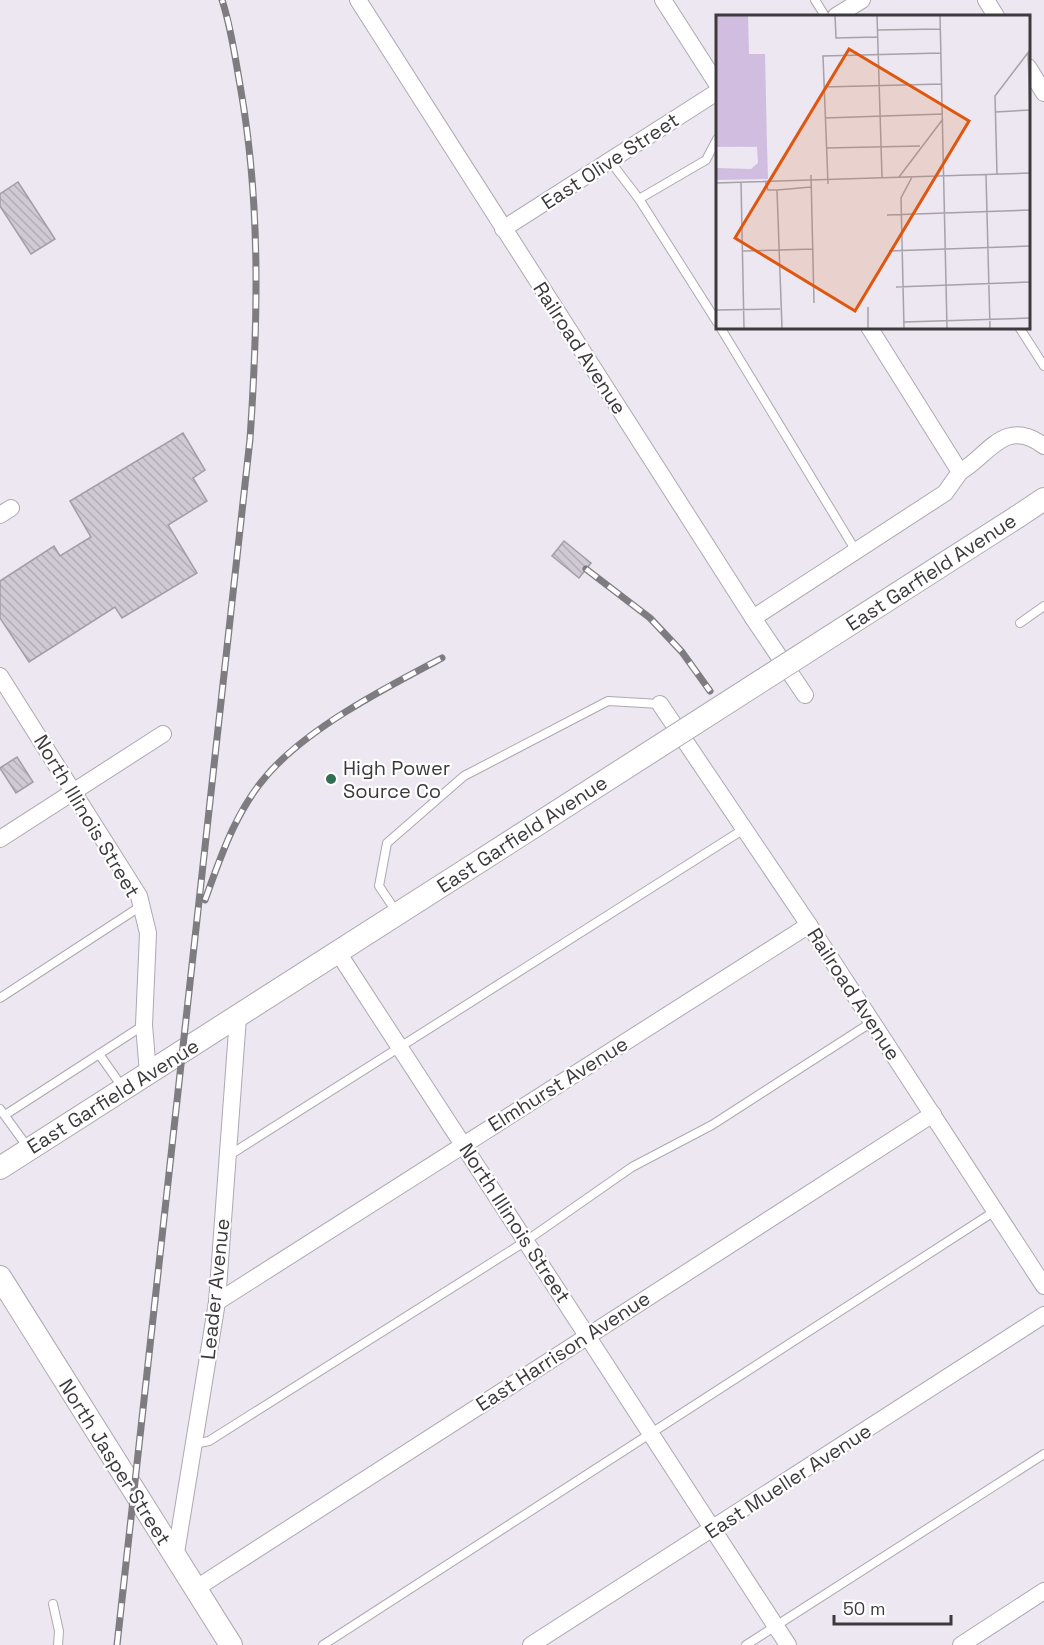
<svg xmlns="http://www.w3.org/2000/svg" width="1044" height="1645" font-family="'Space Grotesk',sans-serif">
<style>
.building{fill:url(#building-back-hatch);stroke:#a29da6;stroke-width:1.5}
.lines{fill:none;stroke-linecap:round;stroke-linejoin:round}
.lane-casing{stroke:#aea8b1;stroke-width:10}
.street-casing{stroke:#aea8b1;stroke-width:18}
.secondary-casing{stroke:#aea8b1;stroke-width:24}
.lane{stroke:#fff;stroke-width:8}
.street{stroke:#fff;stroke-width:16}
.secondary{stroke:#fff;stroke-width:22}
.rail-casing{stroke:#7f7c81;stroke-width:7}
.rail{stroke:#fff;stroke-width:4.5;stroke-dasharray:14;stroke-linecap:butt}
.secondary-bridge-casing{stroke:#aea8b1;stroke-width:24;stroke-linecap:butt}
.secondary-bridge{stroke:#fff;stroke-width:22}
.poi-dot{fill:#336d56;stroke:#fff;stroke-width:2}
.labels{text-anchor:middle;stroke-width:4.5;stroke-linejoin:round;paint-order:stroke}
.street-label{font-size:20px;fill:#3c3a3d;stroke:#fff}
.poi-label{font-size:20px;fill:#3c3a3d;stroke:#fff;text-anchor:start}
.inset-road{fill:none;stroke:#a6a2a8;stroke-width:1.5}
.view{fill:#df570e;fill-opacity:0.15;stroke:#df570e;stroke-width:3}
.inset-edge{fill:none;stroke:#3c3a3d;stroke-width:3}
</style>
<defs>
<pattern id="building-back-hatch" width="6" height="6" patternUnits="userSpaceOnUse" patternTransform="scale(1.5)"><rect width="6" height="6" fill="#cfcad3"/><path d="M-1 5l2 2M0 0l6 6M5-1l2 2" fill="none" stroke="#b3aeb6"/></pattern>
</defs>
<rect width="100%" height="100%" fill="#ece7f0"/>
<g class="building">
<polygon points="18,182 55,239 31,254 0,206 0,194"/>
<polygon points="183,433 205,470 193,478 207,501 168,525 197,573 122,618 115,607 29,662 0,618 0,581 54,546 60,556 91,537 70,501"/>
<polygon points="564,541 591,563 579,578 552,556"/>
<polygon points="17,757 33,782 16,793 0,768"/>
</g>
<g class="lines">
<g class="lane-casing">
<g id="lane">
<polyline points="815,0 825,16"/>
<polyline points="610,161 639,199 706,160 717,139"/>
<polyline points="639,199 717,322"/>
<polyline points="720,327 856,551"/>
<polyline points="1019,327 1044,366"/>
<polyline points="1020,623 1044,606"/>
<polyline points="397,913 379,886 387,843 464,776 608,701 660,704"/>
<polyline points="0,998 141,906"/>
<polyline points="99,1054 123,1088"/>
<polyline points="0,1109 29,1149"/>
<polyline points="5,1115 144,1025"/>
<polyline points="228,1156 744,829"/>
<polyline points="194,1444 209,1441 526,1241 632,1167 712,1125 872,1022"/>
<polyline points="53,1604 59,1631 58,1645"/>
<polyline points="323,1645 995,1211"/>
<polyline points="746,1645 1044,1454"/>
</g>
</g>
<g class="street-casing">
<g id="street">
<polyline points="358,0 753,618 805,695"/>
<polyline points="663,0 717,84"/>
<polyline points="986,0 996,16"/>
<polyline points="836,16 862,0"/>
<polyline points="1028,67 1044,93"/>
<polyline points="503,229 717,92"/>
<path d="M 869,327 L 960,472 C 988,456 1005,416 1044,446"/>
<polyline points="0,515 11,508"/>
<polyline points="753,618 945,493 960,472"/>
<polyline points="0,676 139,896 148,933 144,1025 148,1073"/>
<polyline points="660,704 809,925 1044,1286"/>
<polyline points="0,839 163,734"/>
<polyline points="339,954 788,1645"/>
<polyline points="217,1302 809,925"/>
<polyline points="175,1559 217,1302 238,1017"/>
<polyline points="195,1589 933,1114"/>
<polyline points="531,1645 1044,1315"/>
<polyline points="961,1645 1044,1591"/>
</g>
</g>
<g class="secondary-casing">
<g id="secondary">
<polyline points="1017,517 1044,499"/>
<polyline points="0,1168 466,870"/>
<polyline points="0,1277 231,1645"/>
</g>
</g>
<use href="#lane" class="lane"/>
<use href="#street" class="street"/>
<use href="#secondary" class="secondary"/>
<g class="rail-casing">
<g id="rail">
<polyline points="586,569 650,618 682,652 710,691"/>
<path d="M 205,900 C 221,856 236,810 268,774 C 309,727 387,687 442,658"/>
<path d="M 117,1645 L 250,439 C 258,321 261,202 240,85 C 235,57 231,27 222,0"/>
</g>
</g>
<use href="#rail" class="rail"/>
<g class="secondary-bridge-casing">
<polyline id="secondary-bridge" points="466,870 1017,517"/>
</g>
<use href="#secondary-bridge" class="secondary-bridge"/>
</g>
<circle class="poi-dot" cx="331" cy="779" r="6"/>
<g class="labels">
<g class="street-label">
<text transform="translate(610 161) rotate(-33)" y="7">East Olive Street</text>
<text transform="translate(580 348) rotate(57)" y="7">Railroad Avenue</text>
<text transform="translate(931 572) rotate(-33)" y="7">East Garfield Avenue</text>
<text transform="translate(87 816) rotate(59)" y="7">North Illinois Street</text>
<text transform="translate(522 834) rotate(-33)" y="7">East Garfield Avenue</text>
<text transform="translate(854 994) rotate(57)" y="7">Railroad Avenue</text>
<text transform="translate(558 1084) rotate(-32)" y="7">Elmhurst Avenue</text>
<text transform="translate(113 1096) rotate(-32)" y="7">East Garfield Avenue</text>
<text transform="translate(515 1223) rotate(57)" y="7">North Illinois Street</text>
<text transform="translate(215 1289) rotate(-84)" y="7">Leader Avenue</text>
<text transform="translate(563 1351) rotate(-33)" y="7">East Harrison Avenue</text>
<text transform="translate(115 1462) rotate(58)" y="7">North Jasper Street</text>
<text transform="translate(788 1481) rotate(-33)" y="7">East Mueller Avenue</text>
</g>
<g class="poi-label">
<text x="343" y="775">High Power<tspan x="343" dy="23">Source Co</tspan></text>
</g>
</g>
<g transform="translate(716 15)">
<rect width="314" height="314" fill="#ece7f0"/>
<path d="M 51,131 L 52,164 L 0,165 L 0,153 L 35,154 L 42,148 L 41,132 L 0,132 Z" fill="#d1bddf"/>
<path d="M 0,0 L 32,0 L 33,39 L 49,39 L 51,131 L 0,132 Z" fill="#d1bddf"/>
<path d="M 14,70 L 43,78 L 40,97 L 33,103 L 8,103 L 9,80 Z" fill="#d1bddf"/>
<path class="inset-road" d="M 119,0 L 120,23 L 161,22M 161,0 L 166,162M 224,0 L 231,313M 161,15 L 224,14M 312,37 L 314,95M 108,72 L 226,69M 279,97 L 314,95M 109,103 L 227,99M 110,133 L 204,131M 281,159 L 279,81 L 314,35M 95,160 L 98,288M 270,160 L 274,313M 183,162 L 227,104M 49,166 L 52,175 L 61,175 L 66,313M 25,167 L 28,313M 0,168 L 314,158M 112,169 L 107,41 L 225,38M 61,175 L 95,172M 171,200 L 314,195M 26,236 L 97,234M 173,236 L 314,231M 180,272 L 314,267M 152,292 L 152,313M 0,295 L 64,294M 188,307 L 314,303M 188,313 L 185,183 L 196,162"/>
<path class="view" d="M 133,34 L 253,106 L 139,296 L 19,223 Z"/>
<rect width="314" height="314" class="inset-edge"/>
</g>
<path d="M834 1615v9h117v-9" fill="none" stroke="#3c3a3d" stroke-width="3"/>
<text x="843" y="1615" font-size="18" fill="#3c3a3d" stroke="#ffffff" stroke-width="4.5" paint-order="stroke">50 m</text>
</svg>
